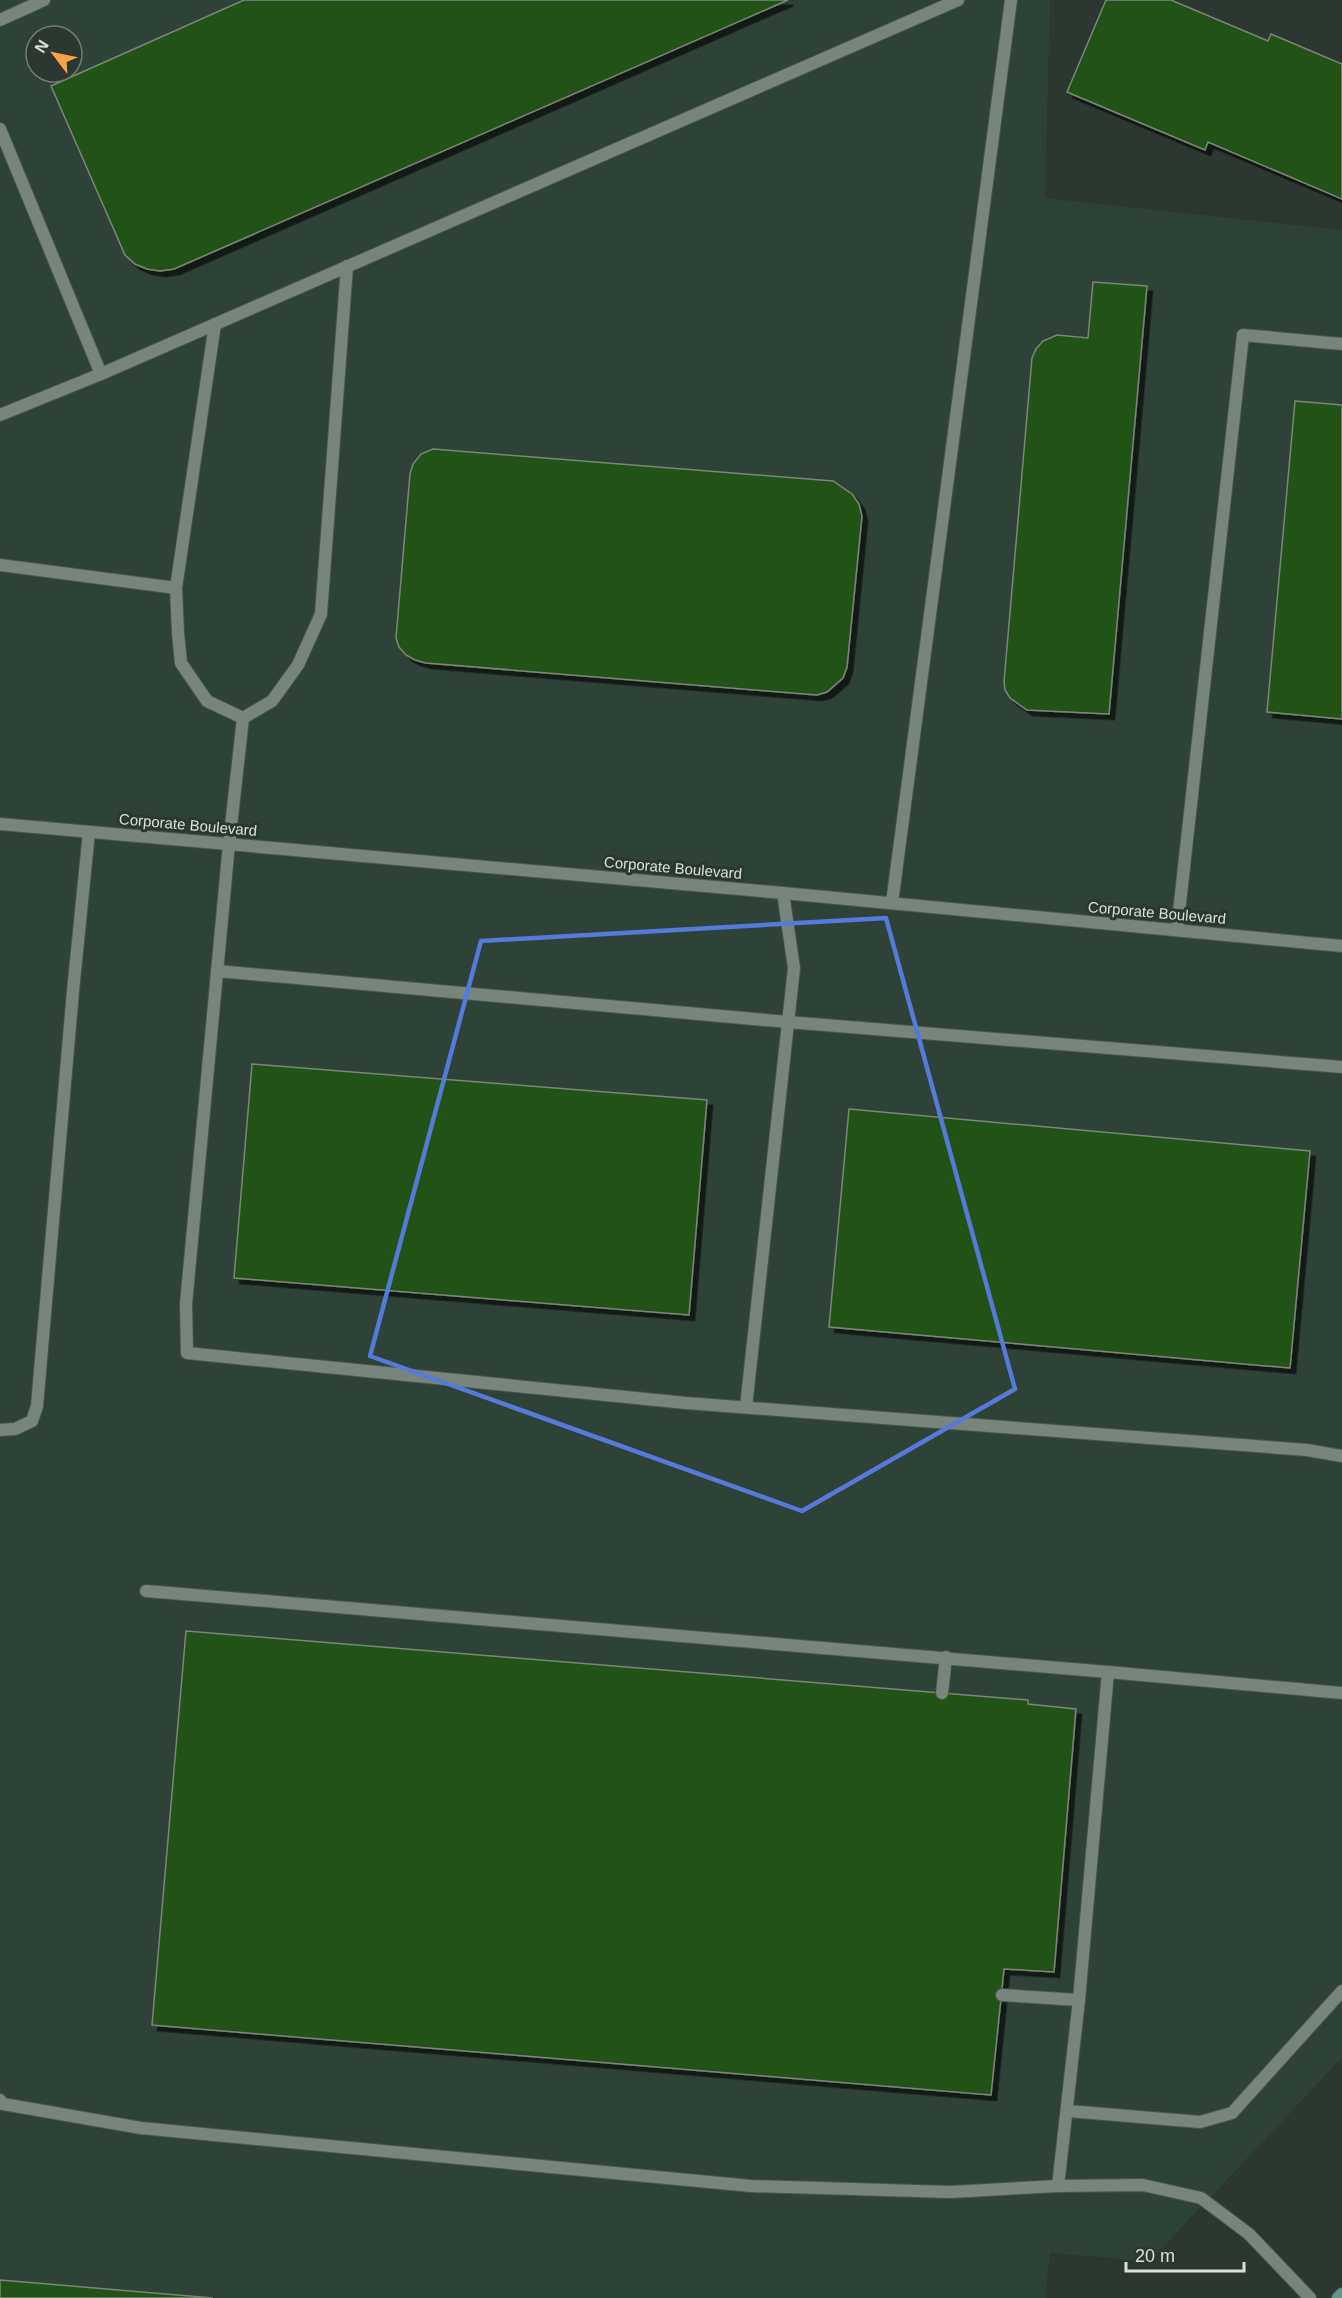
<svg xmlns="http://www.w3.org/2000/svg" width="1342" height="2298" font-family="Helvetica,sans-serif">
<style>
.built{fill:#2f4237;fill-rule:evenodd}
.building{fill:#225219;stroke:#7b8579;stroke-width:1.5;filter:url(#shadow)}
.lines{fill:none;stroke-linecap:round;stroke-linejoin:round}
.lane-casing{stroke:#4a554f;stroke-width:14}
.street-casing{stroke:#4a554f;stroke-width:14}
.secondary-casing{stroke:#4a554f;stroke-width:14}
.lane{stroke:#77857d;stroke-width:12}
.street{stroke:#77857d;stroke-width:12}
.secondary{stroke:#61978a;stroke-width:12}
.marked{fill:none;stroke:#557ad9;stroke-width:4.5;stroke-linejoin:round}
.labels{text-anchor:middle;stroke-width:6;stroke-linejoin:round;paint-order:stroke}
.street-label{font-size:15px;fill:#d9e0dc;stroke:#2b3730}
</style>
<defs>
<filter id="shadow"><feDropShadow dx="5.5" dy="5.5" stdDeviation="0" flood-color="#0009"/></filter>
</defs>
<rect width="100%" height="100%" fill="#2b3730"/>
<path class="built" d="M 0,0 L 1050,0 L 1045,198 L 1342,230 L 1342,2058 L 1150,2261 L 1050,2253 L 1045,2298 L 0,2298 ZM 36,36 L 72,36 L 72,72 L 36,72 Z"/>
<g class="building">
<polygon points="244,0 788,0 174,269 160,271 147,269 135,264 125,255 51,86"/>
<polygon points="1106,0 1171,0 1268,41 1271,34 1342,64 1342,199 1208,142 1205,150 1067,92"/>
<polygon points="1093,282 1147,286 1109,714 1027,710 1010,698 1005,690 1004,682 1032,358 1036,349 1043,341 1057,335 1088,338"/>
<polygon points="1295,401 1342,405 1342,719 1267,712"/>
<polygon points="433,449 833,481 852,494 859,504 862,516 847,667 843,678 827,692 817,695 426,663 415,660 406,655 399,647 396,638 410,474 413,464 421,454"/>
<polygon points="252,1064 707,1100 689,1315 234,1278"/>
<polygon points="849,1109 1310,1151 1290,1368 829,1327"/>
<polygon points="186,1631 1028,1700 1028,1704 1076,1709 1054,1972 1004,1969 991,2095 152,2025"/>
<polygon points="0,2280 213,2298 0,2298"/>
</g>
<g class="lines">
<g class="lane-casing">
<g id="lane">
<polyline points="0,20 44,0"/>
<polyline points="0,129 101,374"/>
<polyline points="347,266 321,614 298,665 272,701 243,718 229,844 186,1304 187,1353 686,1403 1307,1450 1342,1456"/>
<polyline points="215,324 176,588 178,633 181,663 207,701 243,718"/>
<polyline points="0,415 101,374 958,0"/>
<polyline points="0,565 176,588"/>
<polyline points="892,903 1011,0"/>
<polyline points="1177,930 1243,335 1342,344"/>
<polyline points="217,971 788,1022 1342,1067"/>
<polyline points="746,1407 794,968 783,893"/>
<polyline points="0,1430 15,1429 32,1421 37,1406 73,991 89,832"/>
<polyline points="146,1591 1108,1672 1079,2000 1058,2186"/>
<polyline points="1108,1672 1342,1693"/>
<polyline points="942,1693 946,1657"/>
<polyline points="1002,1995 1079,2000"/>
<polyline points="0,2100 3,2104 141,2128 751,2186 950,2192 1058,2186 1143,2185 1201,2198 1249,2234 1310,2298"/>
<polyline points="1068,2111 1200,2122 1232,2113 1342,1991"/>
</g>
</g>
<g class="street-casing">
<polyline id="street" points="0,824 783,893 1342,946"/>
</g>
<g class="secondary-casing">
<polyline id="secondary" points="1338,2298 1342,2294"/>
</g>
<use href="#lane" class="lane"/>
<use href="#street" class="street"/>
<use href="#secondary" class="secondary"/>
</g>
<path class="marked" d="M 886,918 L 1015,1389 L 802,1511 L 370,1356 L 481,941 Z"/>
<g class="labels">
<g class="street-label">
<text transform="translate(188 825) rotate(5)" y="5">Corporate Boulevard</text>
<text transform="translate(673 868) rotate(5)" y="5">Corporate Boulevard</text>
<text transform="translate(1157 913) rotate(5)" y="5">Corporate Boulevard</text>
</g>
</g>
<g transform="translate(54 54) rotate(302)"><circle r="28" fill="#2b3730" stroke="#717b75" stroke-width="1.5"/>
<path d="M0-4.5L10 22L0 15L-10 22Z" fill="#f6a247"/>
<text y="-9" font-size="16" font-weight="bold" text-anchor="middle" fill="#d9e0dc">N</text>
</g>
<path d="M1126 2262v9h118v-9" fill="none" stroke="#d9e0dc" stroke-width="3"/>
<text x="1135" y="2262" font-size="18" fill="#d9e0dc" stroke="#2b3730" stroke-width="4.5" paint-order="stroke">20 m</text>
</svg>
